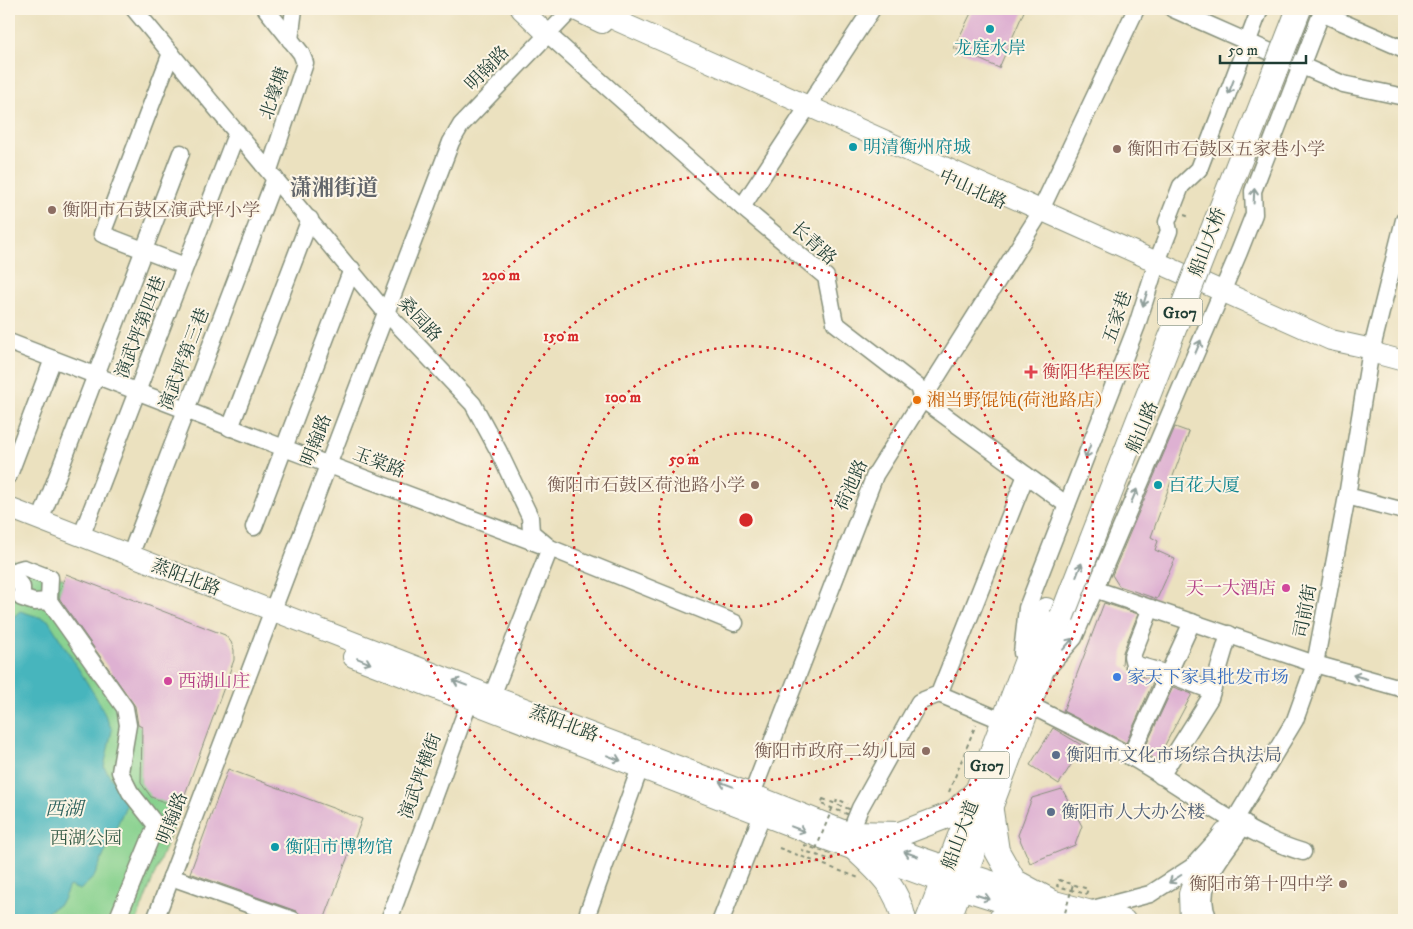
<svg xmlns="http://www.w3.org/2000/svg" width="1413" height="929" font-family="'IM FELL DW Pica','Noto Serif SC',serif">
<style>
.green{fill:#87d18e;stroke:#538761}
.water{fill:#46b5bd;stroke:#327978}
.building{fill:#deb1d2}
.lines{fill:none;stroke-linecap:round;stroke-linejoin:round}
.minor-casing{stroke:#858f7a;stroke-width:19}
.major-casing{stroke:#858f7a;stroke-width:22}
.highway-casing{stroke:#858f7a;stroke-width:26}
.path{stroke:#858f7a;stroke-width:2;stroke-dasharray:4 4;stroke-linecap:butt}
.minor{stroke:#fff;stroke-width:16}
.major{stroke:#fff;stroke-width:20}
.highway{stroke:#fff;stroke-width:24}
.highway-bridge-casing{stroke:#858f7a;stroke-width:26;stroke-linecap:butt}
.path-bridge{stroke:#858f7a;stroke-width:2;stroke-dasharray:4 4;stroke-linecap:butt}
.highway-bridge{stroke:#fff;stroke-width:24}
.oneway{stroke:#8f9e9a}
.ring{fill:none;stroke:#d62828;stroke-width:2.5;stroke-dasharray:2.5 5}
.culture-dot{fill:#0f9aa8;stroke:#fcf5e5;stroke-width:2}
.education-dot{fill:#8d6e63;stroke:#fcf5e5;stroke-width:2}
.health-dot{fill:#e0444e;stroke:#fcf5e5;stroke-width:2}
.food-dot{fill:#e8710a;stroke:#fcf5e5;stroke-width:2}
.hotel-dot{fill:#d1479c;stroke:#fcf5e5;stroke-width:2}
.shop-dot{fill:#3f7fe0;stroke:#fcf5e5;stroke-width:2}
.service-dot{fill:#5c6f8a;stroke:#fcf5e5;stroke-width:2}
.labels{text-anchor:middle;stroke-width:4;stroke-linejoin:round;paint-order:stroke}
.shield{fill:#fcf5e5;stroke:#617469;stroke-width:1}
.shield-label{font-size:16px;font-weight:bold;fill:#1f3d34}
.culture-label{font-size:18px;fill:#0d838f;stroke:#fcf5e5;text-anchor:start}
.street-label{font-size:18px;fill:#1f3d34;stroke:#fcf5e5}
.education-label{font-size:18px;fill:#785e54;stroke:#fcf5e5;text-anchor:end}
.health-label{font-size:18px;fill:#be3a42;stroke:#fcf5e5;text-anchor:start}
.food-label{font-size:18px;fill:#c56008;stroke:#fcf5e5;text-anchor:start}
.hotel-label{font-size:18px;fill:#b23c85;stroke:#fcf5e5;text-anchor:end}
.shop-label{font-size:18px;fill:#366cbe;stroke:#fcf5e5;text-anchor:start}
.service-label{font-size:18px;fill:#4e5e75;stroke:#fcf5e5;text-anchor:start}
.park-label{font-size:18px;fill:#345b46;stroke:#fcf5e5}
.water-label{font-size:19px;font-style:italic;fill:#2b615d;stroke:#fcf5e5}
.district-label{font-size:22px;font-weight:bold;fill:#62666b;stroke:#fcf5e5}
.centre{fill:#d62828;stroke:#fcf5e5;stroke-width:2.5}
.ring-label{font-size:15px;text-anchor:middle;font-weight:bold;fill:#d62828;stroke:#fcf5e5;stroke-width:4;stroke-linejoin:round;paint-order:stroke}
</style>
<rect width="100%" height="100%" fill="#fcf5e5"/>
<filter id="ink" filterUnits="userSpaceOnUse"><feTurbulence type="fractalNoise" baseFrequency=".02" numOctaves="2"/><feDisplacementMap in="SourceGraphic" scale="10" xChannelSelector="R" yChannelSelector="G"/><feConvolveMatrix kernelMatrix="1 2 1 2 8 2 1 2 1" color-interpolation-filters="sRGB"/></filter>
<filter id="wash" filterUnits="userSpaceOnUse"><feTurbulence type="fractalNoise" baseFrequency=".0096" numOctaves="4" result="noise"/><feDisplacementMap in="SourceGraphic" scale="20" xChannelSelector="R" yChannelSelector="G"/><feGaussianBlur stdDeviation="1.12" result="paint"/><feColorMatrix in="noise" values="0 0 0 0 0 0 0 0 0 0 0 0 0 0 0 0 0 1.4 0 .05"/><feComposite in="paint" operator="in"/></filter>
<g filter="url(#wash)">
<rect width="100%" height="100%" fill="#ebe1bf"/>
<polygon class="green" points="9,558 65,579 57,599 130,719 142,727 141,783 180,808 137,920 9,920"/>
<polygon class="water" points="20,611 48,620 99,702 112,730 104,767 127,803 94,877 80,890 69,886 62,902 36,920 9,920 9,621"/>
<g id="blocks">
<g class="building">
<polygon points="973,9 1025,9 999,68 954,48"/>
<polygon points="1175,427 1189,432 1151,537 1158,541 1155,550 1175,559 1157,599 1119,586 1112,575"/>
<polygon points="66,574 225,635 231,642 234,650 234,660 180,808 151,797 141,783 142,727 138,725 135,706 59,598 59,593"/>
<polygon points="1104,603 1138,614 1123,652 1122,665 1131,673 1154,680 1126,743 1063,711"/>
<polygon points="1173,687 1192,694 1157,760 1143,752"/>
<polygon points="1053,728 1083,746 1059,784 1030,765"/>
<polygon points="228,769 362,819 324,920 310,920 303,918 296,911 190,873"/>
<polygon points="1062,789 1082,826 1075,845 1030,863 1018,835 1032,798"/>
</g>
</g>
</g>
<g filter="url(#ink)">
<use href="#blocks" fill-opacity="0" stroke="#858f7a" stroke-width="1"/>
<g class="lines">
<g class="minor-casing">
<g id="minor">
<polyline points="134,9 382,308 473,404 498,450 530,517 531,532 550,548 492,696"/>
<polyline points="266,9 301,53 305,63 269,170"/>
<polyline points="1173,9 1343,84 1404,97"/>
<polyline points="1321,13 1404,49"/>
<polyline points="543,30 742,207 826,277 835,323 918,387 922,399 1067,505"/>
<polyline points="290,40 294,9"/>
<polyline points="171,53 102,234 185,266"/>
<polyline points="742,207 872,9"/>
<polyline points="9,342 284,448 550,548 735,623"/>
<polyline points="230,428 310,219"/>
<polyline points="9,475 53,359"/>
<polyline points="1347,496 1404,511"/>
<polyline points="40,521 181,153"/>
<polyline points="254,527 352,269"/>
<polyline points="81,537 237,132"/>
<polyline points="130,556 275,178"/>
<polyline points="9,571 22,587 22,598 34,602 49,601 125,708 128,725 120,772 130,792 156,825 117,920"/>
<polyline points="10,572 24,568 50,578 49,601"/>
<polyline points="1094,589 1315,664 1404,689"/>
<polyline points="1151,608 1132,656 1134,664 1168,674 1212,691"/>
<polyline points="1022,653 1027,608 1137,325 1157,262 1169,231 1167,222 1181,186 1199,169 1260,9"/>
<polyline points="1046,670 1074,638 1239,252 1254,214 1253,191 1323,9"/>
<polyline points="939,694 1003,721"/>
<path d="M 1028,704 C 1066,724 1106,742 1143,764 C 1195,795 1245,835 1303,852"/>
<polyline points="1130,757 1192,622"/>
<polyline points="1161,776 1210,698 1229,634"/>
<polyline points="752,794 875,475 1037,218 1136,9"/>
<polyline points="850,833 860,808 919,702 939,694 1026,475"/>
<polyline points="171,877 293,920"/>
<polyline points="1089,910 1150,894 1192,867 1234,821 1295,720 1315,664 1347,496 1370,356 1404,220"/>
<polyline points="155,920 451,142 461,125 572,9"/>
<polyline points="389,920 469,703"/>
<polyline points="590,920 588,912 640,768"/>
<polyline points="721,920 762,815"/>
<path d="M 1209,920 C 1191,883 1227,853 1245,823"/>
</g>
</g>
<g class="major-casing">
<g id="major">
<polyline points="521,9 543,30"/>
<polyline points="573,9 602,23"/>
<polyline points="591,9 1331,340 1372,349 1378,354 1404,361"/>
<polyline points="9,508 492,696 752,794 850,833 966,873 1047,899 1125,920"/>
<polyline points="353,657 816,836 960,889 1058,920"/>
<polyline points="1190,920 1189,894 1192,885 1224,833"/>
</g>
</g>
<g class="highway-casing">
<g id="highway">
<polyline points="991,811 997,851 1014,881 1047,899"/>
<polyline points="850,833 900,834 952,814 975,793"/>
<path d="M 856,850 C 880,872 897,887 904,920"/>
<polyline points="928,920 1046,610"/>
<polyline points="948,920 1062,616"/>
<polyline points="1000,920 1035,914"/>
</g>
</g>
<g class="path">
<polyline points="1184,215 1190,217"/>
<polyline points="949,792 976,724"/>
<polygon points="823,799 849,809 847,814 821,804"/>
<polyline points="836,803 837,799 848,804"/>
<polygon points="804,845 833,855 831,860 802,850"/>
<polyline points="779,848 859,878"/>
<polygon points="1059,880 1088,889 1086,894 1057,886"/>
</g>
<use href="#minor" class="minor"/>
<use href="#major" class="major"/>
<use href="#highway" class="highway"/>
<g class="highway-bridge-casing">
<polyline id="highway-bridge" points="1062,616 1299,9"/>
</g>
<g class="path-bridge">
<polyline points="816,849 832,809"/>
<polyline points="1063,920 1073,884"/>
</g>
<use href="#highway-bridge" class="highway-bridge"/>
</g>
<defs><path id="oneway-shaft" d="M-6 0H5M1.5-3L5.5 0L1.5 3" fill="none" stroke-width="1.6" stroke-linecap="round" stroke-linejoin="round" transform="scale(1.25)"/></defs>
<g class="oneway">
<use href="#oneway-shaft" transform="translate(1231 87) rotate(111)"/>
<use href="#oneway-shaft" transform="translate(1254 196) rotate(-87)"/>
<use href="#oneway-shaft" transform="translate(1145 299) rotate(107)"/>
<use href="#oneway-shaft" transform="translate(1198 347) rotate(-67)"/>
<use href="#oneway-shaft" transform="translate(1088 451) rotate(111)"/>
<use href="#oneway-shaft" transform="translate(1134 496) rotate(-67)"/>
<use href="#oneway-shaft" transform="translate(1079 570) rotate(-69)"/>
<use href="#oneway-shaft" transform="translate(1068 644) rotate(-49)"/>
<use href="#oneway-shaft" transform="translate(364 661) rotate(22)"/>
<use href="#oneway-shaft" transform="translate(1360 677) rotate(-164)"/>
<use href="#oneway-shaft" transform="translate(460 683) rotate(-159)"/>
<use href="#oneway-shaft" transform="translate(614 758) rotate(21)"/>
<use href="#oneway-shaft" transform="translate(726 784) rotate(-159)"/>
<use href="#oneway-shaft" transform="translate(798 829) rotate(21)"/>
<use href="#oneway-shaft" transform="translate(911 854) rotate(-161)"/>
<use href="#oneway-shaft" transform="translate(1175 879) rotate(148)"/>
<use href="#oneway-shaft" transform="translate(983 897) rotate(18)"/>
</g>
</g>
<g class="ring">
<circle cx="746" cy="520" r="87"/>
<circle cx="746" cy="520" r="174"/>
<circle cx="746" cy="520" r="261"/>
<circle cx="746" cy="520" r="347"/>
</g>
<g class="culture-dot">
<circle cx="990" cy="29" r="5"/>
<circle cx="853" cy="147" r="5"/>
<circle cx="1158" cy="485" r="5"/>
<circle cx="275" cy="847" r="5"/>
</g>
<g class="education-dot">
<circle cx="1117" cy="149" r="5"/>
<circle cx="52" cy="210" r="5"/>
<circle cx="755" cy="485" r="5"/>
<circle cx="926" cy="751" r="5"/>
<circle cx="1343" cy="884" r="5"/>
</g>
<path class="health-dot" d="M1028.5 364.5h5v5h5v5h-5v5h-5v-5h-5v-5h5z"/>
<circle class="food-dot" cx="917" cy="400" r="5"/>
<g class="hotel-dot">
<circle cx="1286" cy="588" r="5"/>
<circle cx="168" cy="681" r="5"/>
</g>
<circle class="shop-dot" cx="1117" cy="677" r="5"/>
<g class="service-dot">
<circle cx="1056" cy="755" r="5"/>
<circle cx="1051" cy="812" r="5"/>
</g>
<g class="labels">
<g class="shield">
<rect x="1157.5" y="298.5" width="45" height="27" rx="4"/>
<rect x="964.5" y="751.5" width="45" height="27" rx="4"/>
</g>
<g class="shield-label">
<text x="1180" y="318">G107</text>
<text x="987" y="771">G107</text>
</g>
<g class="culture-label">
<text x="990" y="54" text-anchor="middle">龙庭水岸</text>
<text x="863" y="153">明清衡州府城</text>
<text x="1168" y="491">百花大厦</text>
<text x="285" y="853">衡阳市博物馆</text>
</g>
<g class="street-label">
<text transform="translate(487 68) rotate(-46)" y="6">明翰路</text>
<text transform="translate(274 93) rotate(-71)" y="6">北壕塘</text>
<text transform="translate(973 189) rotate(24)" y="6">中山北路</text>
<text transform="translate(1207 242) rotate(-69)" y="6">船山大桥</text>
<text transform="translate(814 243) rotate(43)" y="6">长青路</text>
<text transform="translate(1117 317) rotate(-71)" y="6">五家巷</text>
<text transform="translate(420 319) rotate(47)" y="6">桑园路</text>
<text transform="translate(140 327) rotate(-69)" y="6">演武坪第四巷</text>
<text transform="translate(184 359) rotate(-69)" y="6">演武坪第三巷</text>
<text transform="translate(1142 427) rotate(-67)" y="6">船山路</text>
<text transform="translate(316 440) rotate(-69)" y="6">明翰路</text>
<text transform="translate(379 462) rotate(21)" y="6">玉棠路</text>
<text transform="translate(851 485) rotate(-66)" y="6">荷池路</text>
<text transform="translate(186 577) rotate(21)" y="6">蒸阳北路</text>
<text transform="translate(1305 611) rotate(-79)" y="6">司前街</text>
<text transform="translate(564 723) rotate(21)" y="6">蒸阳北路</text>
<text transform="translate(420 776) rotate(-70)" y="6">演武坪横街</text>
<text transform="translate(172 818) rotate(-69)" y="6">明翰路</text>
<text transform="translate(960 835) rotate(-69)" y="6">船山大道</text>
</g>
<g class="education-label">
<text x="1127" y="155" text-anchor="start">衡阳市石鼓区五家巷小学</text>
<text x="62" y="216" text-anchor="start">衡阳市石鼓区演武坪小学</text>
<text x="745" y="491">衡阳市石鼓区荷池路小学</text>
<text x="916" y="757">衡阳市政府二幼儿园</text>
<text x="1333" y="890">衡阳市第十四中学</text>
</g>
<g class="health-label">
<text x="1042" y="378">衡阳华程医院</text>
</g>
<g class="food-label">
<text x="927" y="406">湘当野馄饨(荷池路店）</text>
</g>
<g class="hotel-label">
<text x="1276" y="594">天一大酒店</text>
<text x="178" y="687" text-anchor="start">西湖山庄</text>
</g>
<g class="shop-label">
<text x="1127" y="683">家天下家具批发市场</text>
</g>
<g class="service-label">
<text x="1066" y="761">衡阳市文化市场综合执法局</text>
<text x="1061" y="818">衡阳市人大办公楼</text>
</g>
<g class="park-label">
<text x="86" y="844">西湖公园</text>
</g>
<g class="water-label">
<text x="64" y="815">西湖</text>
</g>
<g class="district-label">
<text x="334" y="195">潇湘街道</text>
</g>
</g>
<circle cx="746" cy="520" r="8" class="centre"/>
<g class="ring-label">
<text x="501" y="280">200 m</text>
<text x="561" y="341">150 m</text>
<text x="623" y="402">100 m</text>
<text x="684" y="464">50 m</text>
</g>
<rect width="1413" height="929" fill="none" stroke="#fcf5e5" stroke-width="30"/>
<path d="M1220 55v8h86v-8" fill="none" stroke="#1f3d34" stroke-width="2.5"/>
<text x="1228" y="55" font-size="15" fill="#1f3d34" stroke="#fcf5e5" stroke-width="4" paint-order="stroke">50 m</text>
</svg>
